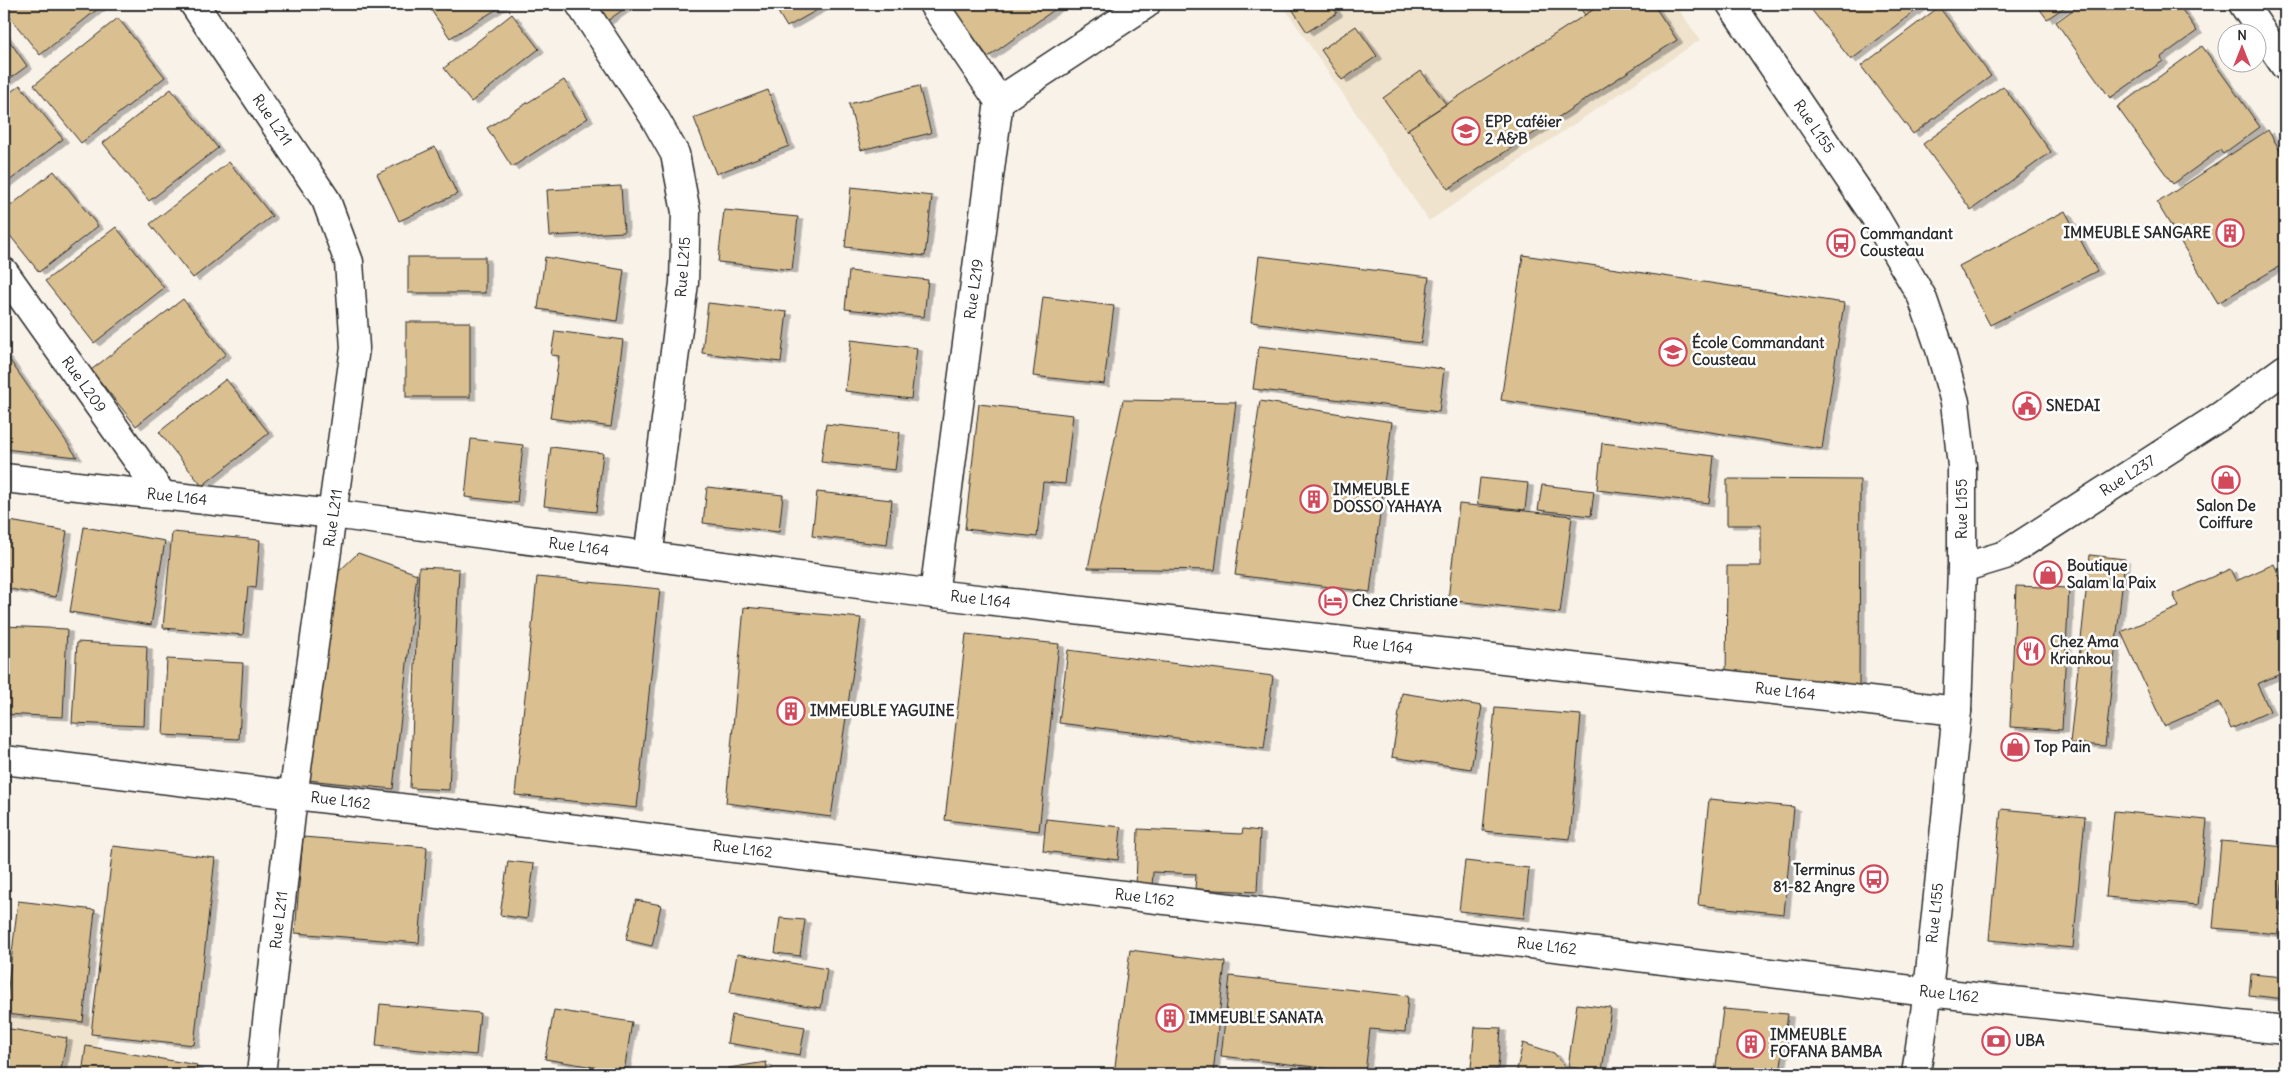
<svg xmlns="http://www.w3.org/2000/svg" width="2289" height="1078" font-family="Delius,sans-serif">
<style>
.built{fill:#efe3ce}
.building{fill:#dabf90;stroke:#2b2b2b;filter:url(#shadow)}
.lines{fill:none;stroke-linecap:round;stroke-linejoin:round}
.minor-casing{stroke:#2b2b2b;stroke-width:31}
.minor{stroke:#fff;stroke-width:28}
.labels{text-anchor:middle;stroke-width:5;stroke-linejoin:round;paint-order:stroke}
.street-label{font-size:15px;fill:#2b2b2b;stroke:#fff}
.poi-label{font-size:15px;font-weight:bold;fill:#2b2b2b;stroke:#fff;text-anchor:start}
</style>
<defs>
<filter id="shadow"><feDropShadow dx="5.5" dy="3" stdDeviation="0" flood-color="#0004"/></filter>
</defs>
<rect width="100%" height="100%" fill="#f8f2e9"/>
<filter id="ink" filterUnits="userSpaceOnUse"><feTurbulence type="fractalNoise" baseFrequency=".02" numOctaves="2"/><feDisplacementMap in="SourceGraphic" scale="10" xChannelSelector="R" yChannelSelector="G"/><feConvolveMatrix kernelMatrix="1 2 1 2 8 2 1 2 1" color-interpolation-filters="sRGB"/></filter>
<g filter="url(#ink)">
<g class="built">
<polygon points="1282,4 1675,4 1700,40 1429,221"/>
<polygon points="4,1004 101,1017 93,1074 4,1074"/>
</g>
<g class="building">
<polygon points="4,4 104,4 40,55 4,10"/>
<polygon points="427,4 505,4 450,38"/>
<polygon points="595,4 631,4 607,21"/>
<polygon points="773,4 828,4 787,27"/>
<polygon points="950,4 1060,4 1061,5 988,57"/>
<polygon points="1289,4 1331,4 1337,13 1307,32"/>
<polygon points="1577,4 1602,4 1585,15"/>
<polygon points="1602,4 1653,4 1677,40 1448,189 1408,129"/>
<polygon points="1807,4 1924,4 1851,60"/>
<polygon points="2036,4 2069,4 2047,19"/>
<polygon points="2081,4 2178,4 2197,31 2161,57 2163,61 2110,98 2056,22"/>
<polygon points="1939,7 1991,76 1913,134 1861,66"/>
<polygon points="512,14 539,49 471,102 444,68"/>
<polygon points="118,18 165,77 81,143 34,85"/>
<polygon points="1356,26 1377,56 1342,80 1321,50"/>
<polygon points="4,33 27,66 4,83"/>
<polygon points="2202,46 2260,127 2223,154 2220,150 2173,184 2117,107"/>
<polygon points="1421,71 1446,104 1408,129 1408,132 1383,98"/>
<polygon points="564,80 588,118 512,167 487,128"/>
<polygon points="20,85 63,139 4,185 4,97"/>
<polygon points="919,86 931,133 861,150 849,104"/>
<polygon points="2003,86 2051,152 1971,210 1923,144"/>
<polygon points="171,89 218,148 149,201 103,143"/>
<polygon points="768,90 789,146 716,174 694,118"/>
<polygon points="2268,130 2285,159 2285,263 2218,303 2157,203"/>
<polygon points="435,147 457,194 399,221 377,174"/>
<polygon points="229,162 272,216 193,278 150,224"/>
<polygon points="54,171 98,226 39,272 4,228 4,211"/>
<polygon points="621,186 624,232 550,236 547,190"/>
<polygon points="851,187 932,196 925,256 845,247"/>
<polygon points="724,210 798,217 792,270 718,262"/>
<polygon points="2065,211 2097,271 1990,325 1959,266"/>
<polygon points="116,227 164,288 94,343 45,281"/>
<polygon points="1523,255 1844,303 1822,449 1501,400"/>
<polygon points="1259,256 1429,277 1421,343 1251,322"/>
<rect x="408" y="257" width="77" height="36"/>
<polygon points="545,257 624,270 617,321 538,309"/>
<polygon points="849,271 928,280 924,317 845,309"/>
<polygon points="1043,297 1114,306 1104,384 1033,376"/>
<polygon points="183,299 226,354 136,426 91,370"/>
<polygon points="708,303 787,312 781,362 702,353"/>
<rect x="406" y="322" width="64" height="75"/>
<polygon points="555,331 623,340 611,427 550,418 559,356 551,355"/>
<polygon points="851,340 917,348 911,399 845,391"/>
<polygon points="1259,346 1444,369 1439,412 1253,389"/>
<polygon points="4,352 77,457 4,449"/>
<polygon points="226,379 269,433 202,486 159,432"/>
<polygon points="1123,400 1236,402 1215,570 1088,568"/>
<polygon points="1260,401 1392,422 1370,592 1235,575"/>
<polygon points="979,404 1073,415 1065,484 1043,482 1037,537 965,529"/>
<polygon points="826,424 900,432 895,470 821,462"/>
<polygon points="471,439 523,445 517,503 465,497"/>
<polygon points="1602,443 1714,456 1709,503 1597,490"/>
<polygon points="551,447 603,453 596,512 544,506"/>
<polygon points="1480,478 1528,483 1525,510 1477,504"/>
<polygon points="1727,479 1860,480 1859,685 1726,685 1727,566 1761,566 1761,525 1727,525"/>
<polygon points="1542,485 1594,491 1591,516 1538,510"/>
<polygon points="707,487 783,495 779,532 703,523"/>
<polygon points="817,492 892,500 887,545 812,536"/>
<polygon points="1459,504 1572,516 1560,613 1448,600"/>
<polygon points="4,520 67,531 56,597 4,588"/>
<polygon points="84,527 165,541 151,625 70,612"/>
<polygon points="172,532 260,540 256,588 248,587 243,635 163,628"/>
<polygon points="358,553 417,574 393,789 308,780 331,579"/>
<polygon points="2090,555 2125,559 2105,746 2070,743"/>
<polygon points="2274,564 2285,589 2285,672 2257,684 2270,711 2231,729 2219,702 2164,726 2121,632 2179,607 2173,594 2230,569 2236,581"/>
<polygon points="419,567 459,569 449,790 410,788"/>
<polygon points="537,577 660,589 637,808 515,795"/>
<polygon points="2016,586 2069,588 2062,730 2010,727"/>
<polygon points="744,607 861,618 831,817 726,803"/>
<polygon points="4,626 67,629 63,717 4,714"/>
<polygon points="966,634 1059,644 1039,831 945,820"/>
<polygon points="77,642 147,646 144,726 72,723"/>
<polygon points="1068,650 1273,676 1264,749 1059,723"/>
<polygon points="167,659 243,663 239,739 163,735"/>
<polygon points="1402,693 1482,706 1471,769 1392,757"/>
<polygon points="1495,708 1581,715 1570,839 1483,831"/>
<polygon points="1709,799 1794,807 1784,914 1698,905"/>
<polygon points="2001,809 2085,817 2073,948 1989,940"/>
<polygon points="2114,811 2207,820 2198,905 2106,897"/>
<polygon points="1046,819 1121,827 1118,860 1043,851"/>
<polygon points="1138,829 1242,834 1243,829 1260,831 1257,892 1195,889 1196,874 1153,872 1152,887 1136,887"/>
<polygon points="303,837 427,847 419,943 295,933"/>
<polygon points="2221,841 2285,847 2278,934 2213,928"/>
<polygon points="113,846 215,858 194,1045 91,1034"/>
<polygon points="508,861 534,864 527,919 500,915"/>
<polygon points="1465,861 1529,868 1524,918 1459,911"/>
<polygon points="636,900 661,905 652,946 626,940"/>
<polygon points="18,901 95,910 83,1022 5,1014"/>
<polygon points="780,918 805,920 800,956 775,953"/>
<polygon points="1130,950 1225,962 1213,1074 1114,1074"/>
<polygon points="737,954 827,969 821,1008 730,993"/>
<polygon points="2251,974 2285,977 2285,999 2249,995"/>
<polygon points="1230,976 1408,996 1405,1032 1370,1029 1365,1073 1221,1056"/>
<polygon points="380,1004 480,1013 476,1055 376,1046"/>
<polygon points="1577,1004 1611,1008 1602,1071 1568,1067"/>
<polygon points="1723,1009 1788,1014 1780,1074 1715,1074"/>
<polygon points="554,1010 632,1022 624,1072 545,1059"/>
<polygon points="732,1015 805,1027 800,1055 727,1043"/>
<polygon points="1475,1027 1501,1028 1498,1069 1471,1068"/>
<polygon points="4,1028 67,1038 60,1074 4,1074"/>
<polygon points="1523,1043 1554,1053 1571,1074 1516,1074"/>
<polygon points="86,1046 197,1065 196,1074 82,1074"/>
<polygon points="766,1062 768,1074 730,1074 729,1068"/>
<polygon points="1456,1069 1478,1074 1455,1074"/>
</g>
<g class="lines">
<g class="minor-casing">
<g id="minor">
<path id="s1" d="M 194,4 L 326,200 L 349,262 L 355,348 L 293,797 L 261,1074"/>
<polyline points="580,4 653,115 675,154 686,212 684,283 648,557"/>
<polyline points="933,4 999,101 934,594"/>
<path id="s2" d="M 1731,4 L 1874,215 L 1922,297 L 1940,349 L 1955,402 L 1962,466 L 1962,568 L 1957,711 L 1928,992 L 1916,1074"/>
<polyline points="2243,4 2285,66"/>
<polyline points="999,101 1146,4"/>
<path id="s3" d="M 4,272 L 163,496"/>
<path id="s4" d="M 4,478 L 333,514 L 934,594 L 1957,711"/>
<path id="s5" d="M 1962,568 L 2005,555 L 2222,415 L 2285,369"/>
<path id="s6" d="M 4,760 L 1928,992 L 2285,1030"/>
</g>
</g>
<use href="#minor" class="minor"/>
</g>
</g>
<defs>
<g id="school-ring" transform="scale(1.4375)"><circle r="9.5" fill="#fff" stroke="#d1495b" stroke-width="1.5"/><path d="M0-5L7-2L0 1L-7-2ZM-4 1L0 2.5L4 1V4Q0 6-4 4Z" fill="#d1495b"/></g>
<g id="building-ring" transform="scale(1.4375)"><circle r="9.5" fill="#fff" stroke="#d1495b" stroke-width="1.5"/><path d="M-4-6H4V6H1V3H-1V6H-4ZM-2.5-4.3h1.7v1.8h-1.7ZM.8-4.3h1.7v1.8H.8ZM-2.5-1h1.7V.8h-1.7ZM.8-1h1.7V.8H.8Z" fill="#d1495b"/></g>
<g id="bus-ring" transform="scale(1.4375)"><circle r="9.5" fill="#fff" stroke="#d1495b" stroke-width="1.5"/><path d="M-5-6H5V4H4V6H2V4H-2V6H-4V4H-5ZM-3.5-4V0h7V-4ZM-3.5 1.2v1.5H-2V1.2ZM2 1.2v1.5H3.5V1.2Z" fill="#d1495b"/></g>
<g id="civic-ring" transform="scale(1.4375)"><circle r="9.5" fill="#fff" stroke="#d1495b" stroke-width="1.5"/><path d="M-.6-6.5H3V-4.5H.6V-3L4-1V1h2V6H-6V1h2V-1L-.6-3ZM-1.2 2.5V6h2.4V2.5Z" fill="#d1495b"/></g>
<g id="shop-ring" transform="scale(1.4375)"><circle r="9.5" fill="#fff" stroke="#d1495b" stroke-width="1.5"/><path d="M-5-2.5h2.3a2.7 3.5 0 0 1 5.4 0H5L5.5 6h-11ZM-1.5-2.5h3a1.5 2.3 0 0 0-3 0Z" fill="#d1495b"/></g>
<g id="hotel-ring" transform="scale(1.4375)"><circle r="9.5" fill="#fff" stroke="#d1495b" stroke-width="1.5"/><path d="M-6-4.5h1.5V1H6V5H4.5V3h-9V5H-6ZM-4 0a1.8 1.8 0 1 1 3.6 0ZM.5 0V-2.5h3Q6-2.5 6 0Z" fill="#d1495b"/></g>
<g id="restaurant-ring" transform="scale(1.4375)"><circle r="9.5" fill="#fff" stroke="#d1495b" stroke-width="1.5"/><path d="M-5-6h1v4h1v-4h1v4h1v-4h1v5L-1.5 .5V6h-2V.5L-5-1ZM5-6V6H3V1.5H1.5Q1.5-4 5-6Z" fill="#d1495b"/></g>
<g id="bank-ring" transform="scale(1.4375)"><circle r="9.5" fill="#fff" stroke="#d1495b" stroke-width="1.5"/><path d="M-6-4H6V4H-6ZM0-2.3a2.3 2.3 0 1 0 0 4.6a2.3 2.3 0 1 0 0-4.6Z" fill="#d1495b"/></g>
</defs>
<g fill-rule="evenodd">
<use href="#school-ring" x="1466" y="131"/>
<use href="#building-ring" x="2230" y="233"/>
<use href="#bus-ring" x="1841" y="243"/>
<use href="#school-ring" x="1673" y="352"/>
<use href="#civic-ring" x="2027" y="406"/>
<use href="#shop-ring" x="2226" y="480"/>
<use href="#building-ring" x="1314" y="499"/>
<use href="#shop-ring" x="2048" y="575"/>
<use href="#hotel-ring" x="1333" y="601"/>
<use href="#restaurant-ring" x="2031" y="651"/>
<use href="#building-ring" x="791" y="711"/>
<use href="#shop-ring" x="2015" y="747"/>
<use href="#bus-ring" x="1874" y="879"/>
<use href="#building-ring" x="1170" y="1018"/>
<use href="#bank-ring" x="1996" y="1041"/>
<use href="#building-ring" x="1751" y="1044"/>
</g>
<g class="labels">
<g class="street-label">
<text dy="5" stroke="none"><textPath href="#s1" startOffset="140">Rue L211</textPath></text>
<text dy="5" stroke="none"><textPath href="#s2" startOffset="148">Rue L155</textPath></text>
<text transform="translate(683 267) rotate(-86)" y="5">Rue L215</text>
<text transform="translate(974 289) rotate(-82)" y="5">Rue L219</text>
<text dy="5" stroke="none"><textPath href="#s3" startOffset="138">Rue L209</textPath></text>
<text dy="5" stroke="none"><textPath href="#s5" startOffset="191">Rue L237</textPath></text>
<text dy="5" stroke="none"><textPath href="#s4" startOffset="174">Rue L164</textPath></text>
<text transform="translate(1962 509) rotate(-90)" y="5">Rue L155</text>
<text transform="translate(333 518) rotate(-82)" y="5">Rue L211</text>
<text dy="5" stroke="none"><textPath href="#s4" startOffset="579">Rue L164</textPath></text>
<text dy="5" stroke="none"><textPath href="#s4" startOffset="984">Rue L164</textPath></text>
<text dy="5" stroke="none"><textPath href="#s4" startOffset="1389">Rue L164</textPath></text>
<text dy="5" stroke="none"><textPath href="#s4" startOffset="1794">Rue L164</textPath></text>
<text dy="5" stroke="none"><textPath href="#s6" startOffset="339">Rue L162</textPath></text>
<text dy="5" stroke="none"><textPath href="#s6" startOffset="744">Rue L162</textPath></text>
<text dy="5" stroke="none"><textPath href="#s6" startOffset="1149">Rue L162</textPath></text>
<text transform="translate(1935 913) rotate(-84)" y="5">Rue L155</text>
<text transform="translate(279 920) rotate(-83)" y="5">Rue L211</text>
<text dy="5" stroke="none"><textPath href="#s6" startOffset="1554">Rue L162</textPath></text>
<text dy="5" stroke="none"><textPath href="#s6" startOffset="1959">Rue L162</textPath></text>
</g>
<g class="poi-label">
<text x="1485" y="127">EPP caféier<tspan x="1485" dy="17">2 A&amp;B</tspan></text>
<text x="2211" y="238" text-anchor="end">IMMEUBLE SANGARE</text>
<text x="1860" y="239">Commandant<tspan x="1860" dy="17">Cousteau</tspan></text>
<text x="1692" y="348">École Commandant<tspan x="1692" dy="17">Cousteau</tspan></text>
<text x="2046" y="411">SNEDAI</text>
<text x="1333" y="495">IMMEUBLE<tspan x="1333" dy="17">DOSSO YAHAYA</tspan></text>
<text x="2226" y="511" text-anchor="middle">Salon De<tspan x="2226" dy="17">Coiffure</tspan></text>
<text x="2067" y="571">Boutique<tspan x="2067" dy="17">Salam la Paix</tspan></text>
<text x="1352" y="606">Chez Christiane</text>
<text x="2050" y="647">Chez Ama<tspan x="2050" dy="17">Kriankou</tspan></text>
<text x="810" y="716">IMMEUBLE YAGUINE</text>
<text x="2034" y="752">Top Pain</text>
<text x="1855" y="875" text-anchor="end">Terminus<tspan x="1855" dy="17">81-82 Angre</tspan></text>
<text x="1189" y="1023">IMMEUBLE SANATA</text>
<text x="1770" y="1040">IMMEUBLE<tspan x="1770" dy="17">FOFANA BAMBA</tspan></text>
<text x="2015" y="1046">UBA</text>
</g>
</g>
<rect width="2289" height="1078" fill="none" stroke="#fff" stroke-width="20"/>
<rect x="10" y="10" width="2269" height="1058" fill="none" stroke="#2b2b2b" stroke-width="2" filter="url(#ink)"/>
<g transform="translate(2242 48)"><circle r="24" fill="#ffffff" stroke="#aaaaaa"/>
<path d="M0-4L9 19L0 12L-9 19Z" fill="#d1495b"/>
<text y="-8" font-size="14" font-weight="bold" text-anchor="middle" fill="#2b2b2b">N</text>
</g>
</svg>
